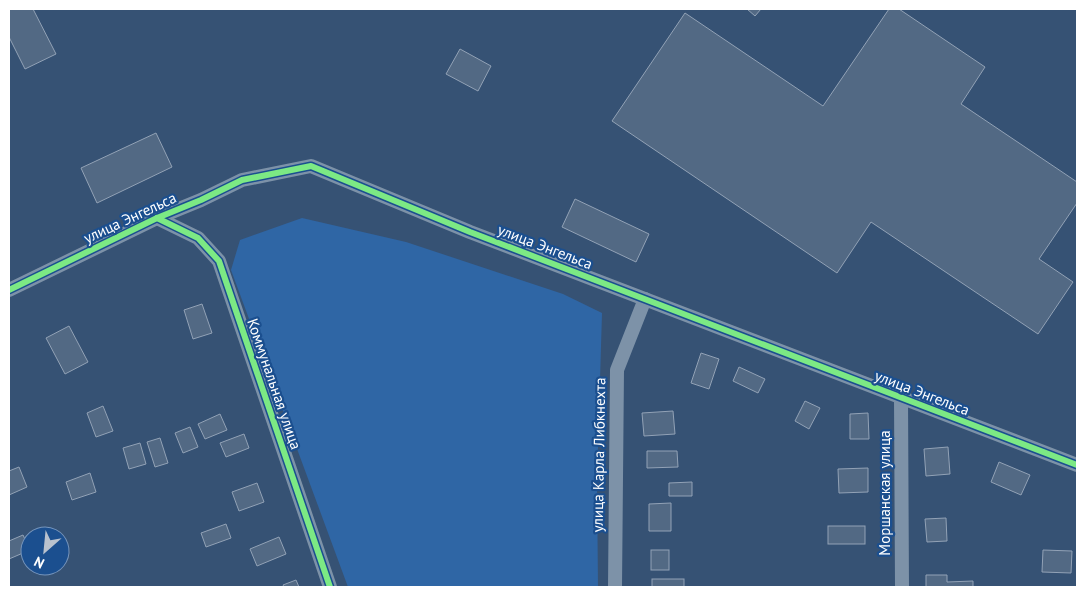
<svg xmlns="http://www.w3.org/2000/svg" width="1086" height="596" font-family="'PT Sans',sans-serif">
<style>
.green{fill:#2f66a5}
.building{fill:#526984;stroke:#92a2b6}
.lines{fill:none;stroke-linecap:round;stroke-linejoin:round}
.street{stroke:#7d92a8;stroke-width:14}
.cycleway-casing{stroke:#1b4f8f;stroke-width:9}
.cycleway{stroke:#7ce984;stroke-width:6}
.labels{text-anchor:middle;stroke-width:4.5;stroke-linejoin:round;paint-order:stroke}
.street-label{font-size:15px;fill:#fff;stroke:#1b4f8f}
</style>
<rect width="100%" height="100%" fill="#365274"/>
<polygon class="green" points="302,218 406,242 563,294 602,313 597,481 598,587 348,587 231,270 240,240"/>
<g class="building">
<polygon points="9,9 33,9 56,54 25,69 9,37"/>
<polygon points="747,9 761,9 755,16"/>
<polygon points="889,9 899,9 985,67 961,104 1077,182 1077,203 1039,259 1073,282 1038,334 871,222 837,273 612,121 685,13 823,106"/>
<polygon points="460,49 491,66 478,91 446,74"/>
<polygon points="156,133 172,167 97,203 81,168"/>
<polygon points="575,199 649,234 636,262 562,227"/>
<polygon points="202,304 212,333 193,339 184,310"/>
<polygon points="69,326 88,362 65,374 46,338"/>
<polygon points="701,353 719,359 709,389 691,383"/>
<polygon points="739,367 765,379 758,393 733,381"/>
<polygon points="805,401 820,408 809,429 795,421"/>
<polygon points="103,406 113,431 96,437 87,413"/>
<polygon points="673,411 675,434 644,436 642,413"/>
<polygon points="868,413 869,439 850,439 850,414"/>
<polygon points="220,414 227,430 205,439 198,424"/>
<polygon points="190,427 198,447 183,453 175,433"/>
<polygon points="244,434 249,448 226,457 220,443"/>
<polygon points="160,438 168,463 155,467 147,442"/>
<polygon points="140,443 146,464 129,469 123,448"/>
<polygon points="948,447 950,474 926,476 924,449"/>
<polygon points="647,451 677,451 678,467 647,468"/>
<polygon points="999,462 1030,475 1021,495 991,482"/>
<polygon points="19,467 27,487 9,495 9,471"/>
<polygon points="868,468 868,492 839,493 838,469"/>
<polygon points="90,473 96,492 72,500 66,482"/>
<polygon points="692,482 692,496 669,496 669,483"/>
<polygon points="257,483 264,502 239,511 232,492"/>
<polygon points="671,503 671,531 649,531 649,504"/>
<polygon points="946,518 947,541 927,542 925,519"/>
<polygon points="226,524 231,538 206,547 201,533"/>
<rect x="828" y="526" width="37" height="18"/>
<polygon points="23,535 30,550 9,559 9,541"/>
<polygon points="279,537 286,554 257,566 250,549"/>
<rect x="651" y="550" width="18" height="20"/>
<polygon points="1043,550 1072,551 1071,573 1042,572"/>
<polygon points="926,575 947,575 947,582 973,581 973,587 926,587"/>
<rect x="652" y="579" width="32" height="8"/>
<polygon points="296,580 299,587 284,587 283,585"/>
</g>
<g class="lines">
<g class="street">
<polyline points="157,218 198,238 219,261 330,587"/>
<polyline points="9,290 157,218 201,200 242,180 311,166 470,232 1077,465"/>
<polyline points="901,398 902,587"/>
<polyline points="615,587 617,370 645,299"/>
</g>
<g class="cycleway-casing">
<g id="cycleway">
<polyline points="157,218 198,238 219,261 330,587"/>
<polyline points="9,290 157,218 201,200 242,180 311,166 470,232 1077,465"/>
</g>
</g>
<use href="#cycleway" class="cycleway"/>
</g>
<g class="labels">
<g class="street-label">
<text transform="translate(130 218) rotate(-25)" y="5">улица Энгельса</text>
<text transform="translate(545 247) rotate(21)" y="5">улица Энгельса</text>
<text transform="translate(274 384) rotate(71)" y="5">Коммунальная улица</text>
<text transform="translate(922 393) rotate(21)" y="5">улица Энгельса</text>
<text transform="translate(599 455) rotate(-89)" y="5">улица Карла Либкнехта</text>
<text transform="translate(885 493) rotate(-90)" y="5">Моршанская улица</text>
</g>
</g>
<rect width="1086" height="596" fill="none" stroke="#ffffff" stroke-width="20"/>
<g transform="translate(45 551) rotate(207)"><circle r="24" fill="#1b4f8f" stroke="#7695bc"/>
<path d="M0-4L9 19L0 12L-9 19Z" fill="#b9c2ce"/>
<text y="-8" font-size="14" font-weight="bold" text-anchor="middle" fill="#ffffff">N</text>
</g>
</svg>
